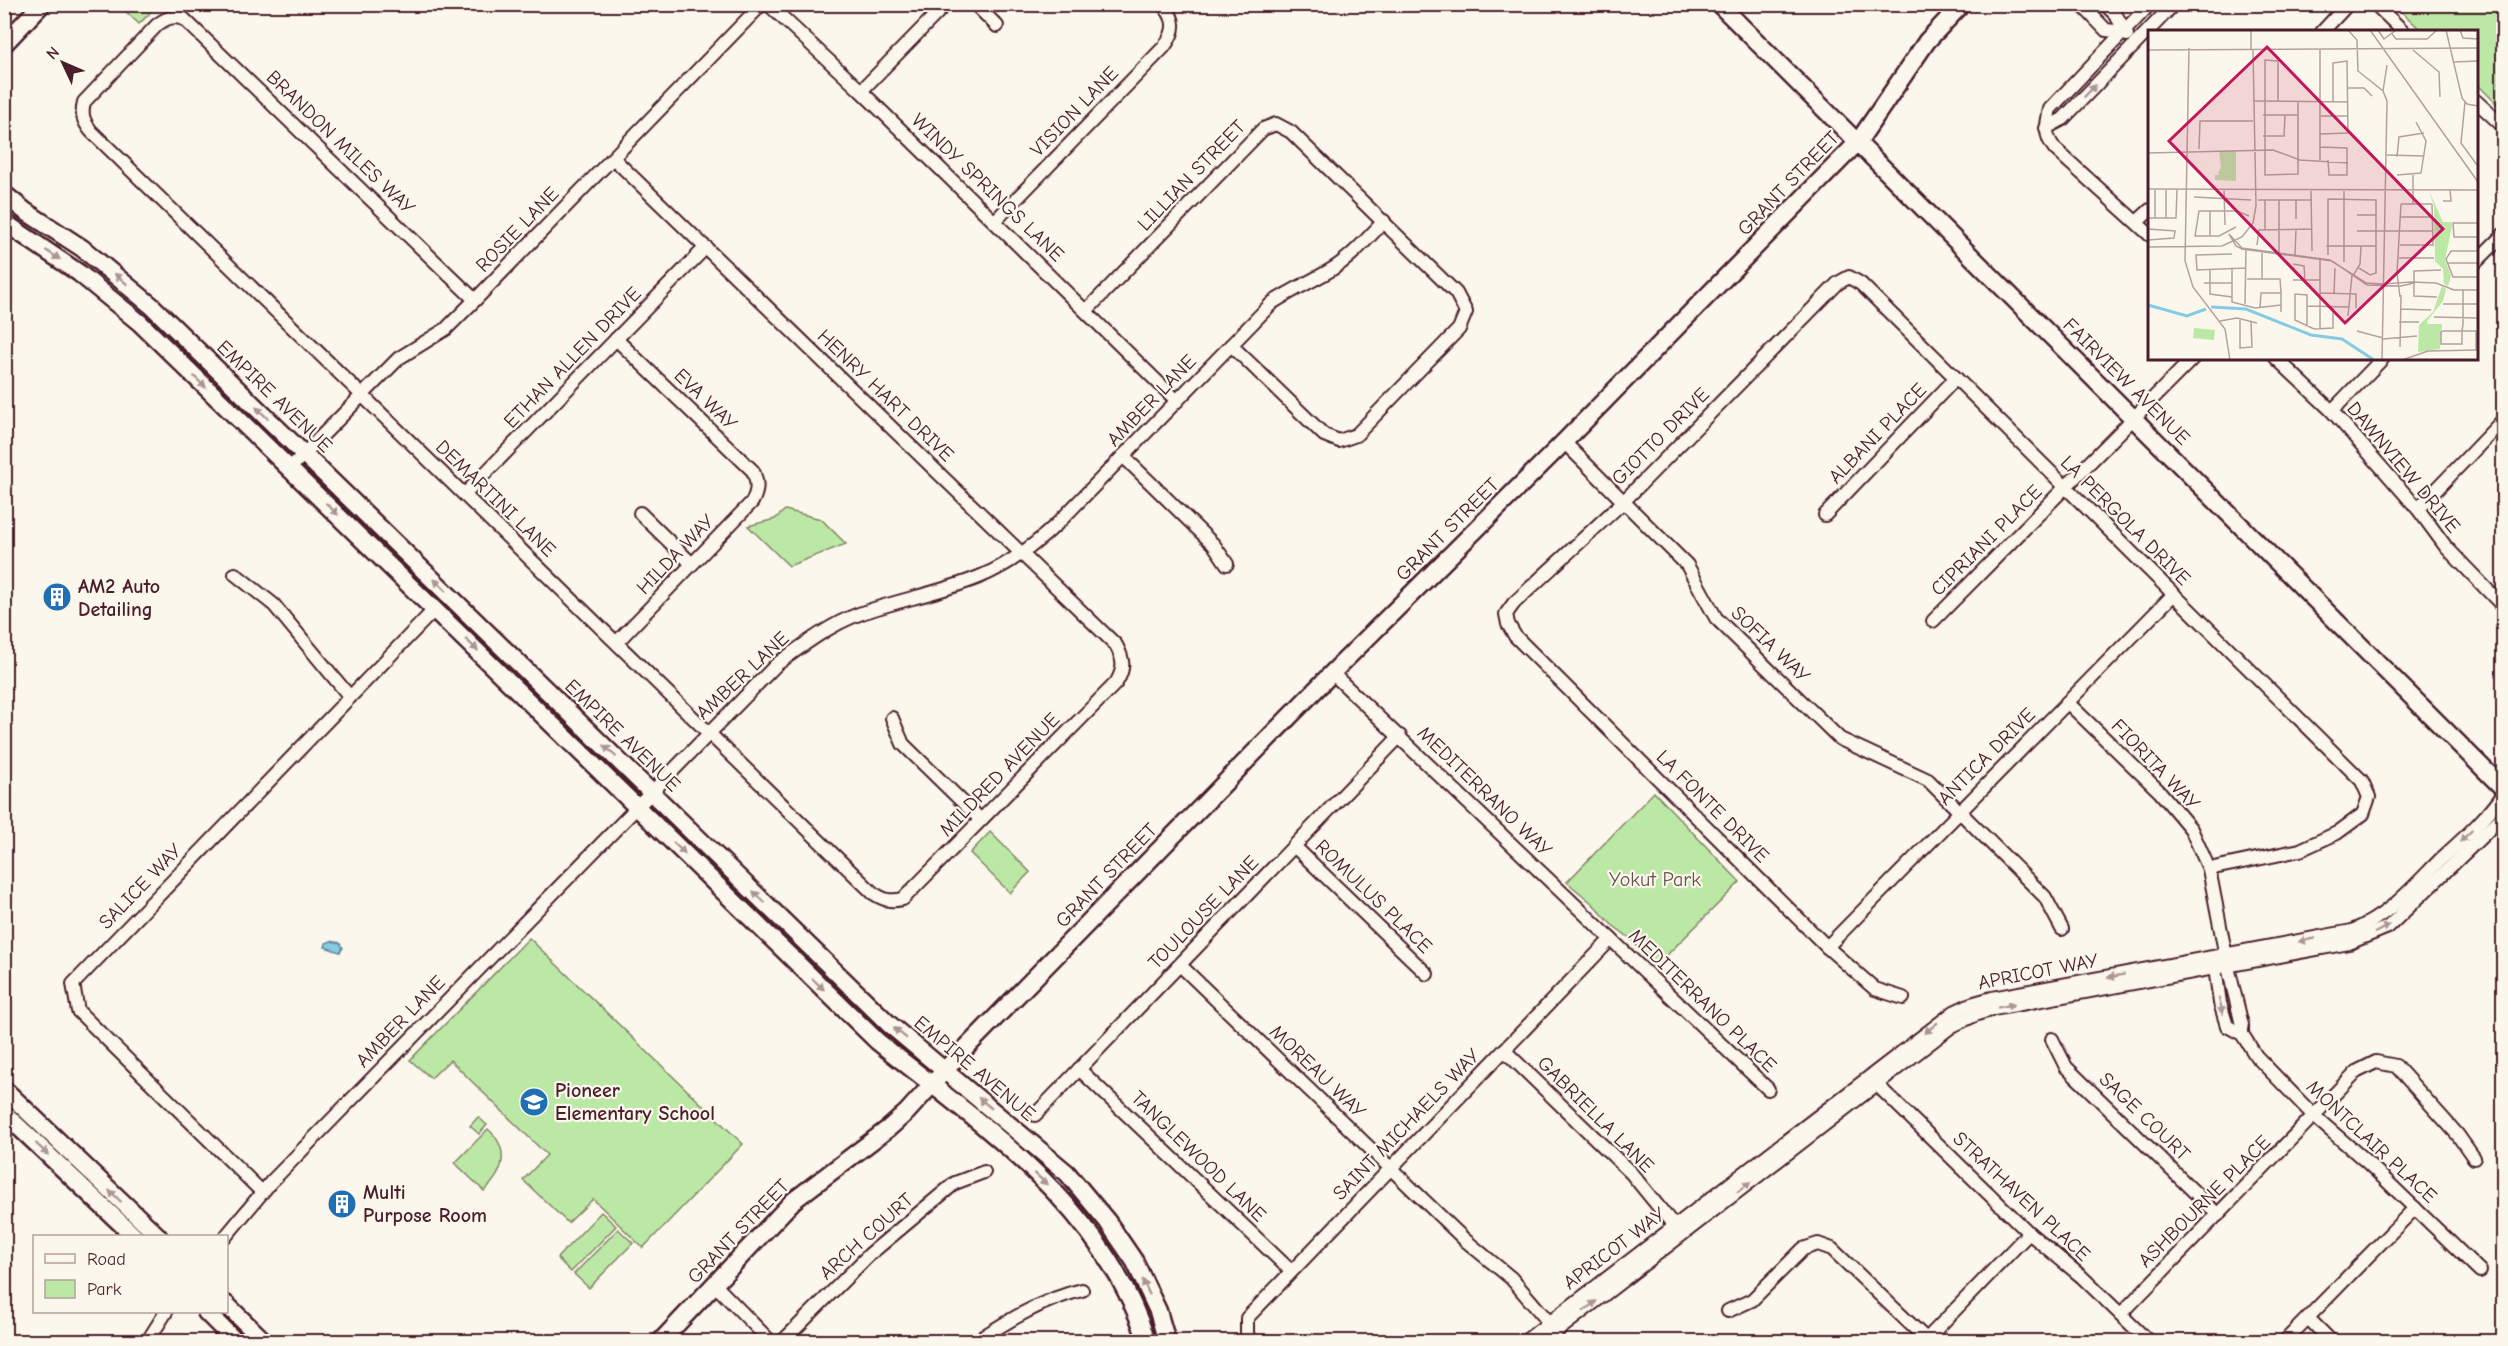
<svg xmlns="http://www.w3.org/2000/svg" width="2508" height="1346" font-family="'Comic Neue',sans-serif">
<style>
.green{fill:#bce8a5;stroke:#838468;stroke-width:1.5}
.water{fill:#83cce4;stroke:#6c879a;stroke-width:1.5}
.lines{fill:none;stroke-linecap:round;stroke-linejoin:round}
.street-casing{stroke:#4a1f2b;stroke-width:16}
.secondary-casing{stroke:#4a1f2b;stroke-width:21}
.street{stroke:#fbf7ec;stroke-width:12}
.secondary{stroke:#fbf7ec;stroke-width:16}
.oneway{fill:#ab9695}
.labels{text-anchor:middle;stroke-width:4.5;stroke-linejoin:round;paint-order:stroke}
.street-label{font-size:20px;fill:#4a1f2b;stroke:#fbf7ec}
.poi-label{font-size:20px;font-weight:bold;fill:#4a1f2b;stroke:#fbf7ec;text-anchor:start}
.park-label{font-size:20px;fill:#66514a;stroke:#fbf7ec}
.inset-river{fill:none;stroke:#83cce4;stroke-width:3}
.inset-road{fill:none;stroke:#b4a19f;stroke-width:1.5}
.view{fill:#c2185b;fill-opacity:0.15;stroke:#c2185b;stroke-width:3}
.inset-edge{fill:none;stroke:#4a1f2b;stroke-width:3}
</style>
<rect width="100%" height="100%" fill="#fbf7ec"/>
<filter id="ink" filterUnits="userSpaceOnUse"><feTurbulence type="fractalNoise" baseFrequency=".0167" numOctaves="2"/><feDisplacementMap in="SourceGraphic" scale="12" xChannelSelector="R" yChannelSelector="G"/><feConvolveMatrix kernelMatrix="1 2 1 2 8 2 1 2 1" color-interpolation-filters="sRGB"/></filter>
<g filter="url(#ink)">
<g class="green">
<polygon points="119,5 153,5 149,14 139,24"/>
<polygon points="2394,5 2503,5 2503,110 2477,84 2476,32 2422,31"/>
<polygon points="785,510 821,519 846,544 789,566 748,526 775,519"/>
<polygon points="1654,792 1740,882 1654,968 1631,939 1611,924 1593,904 1567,882"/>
<polygon points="990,832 1030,872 1010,893 970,853"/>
<polygon points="529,938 743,1144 643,1248 593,1199 568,1223 523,1180 547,1155 450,1060 431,1078 410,1060"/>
<polygon points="478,1117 487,1125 479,1134 470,1126"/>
<path d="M 488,1129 C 510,1149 505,1172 484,1191 L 455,1163 Z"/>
<polygon points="601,1212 616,1226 571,1272 557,1258"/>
<polygon points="618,1229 633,1243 589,1288 574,1274"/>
</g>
<polygon class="water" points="331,941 340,943 343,948 340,952 325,947 326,943"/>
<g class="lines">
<g class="street-casing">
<g id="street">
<polyline points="768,4 861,91 1177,401"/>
<polyline points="975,4 997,26"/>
<polyline points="2081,4 2106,30 2124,32"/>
<polyline points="2105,4 2116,15 2127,35"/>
<polyline points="2375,4 2404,32"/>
<polyline points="2322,32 2348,4"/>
<polyline points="861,91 946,4"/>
<polyline points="2476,101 2504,127"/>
<polyline points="2046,128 2063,119 2174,4"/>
<path d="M 995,221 L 1164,47 C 1176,31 1177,19 1162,4"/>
<polyline points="2137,222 2150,210"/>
<path d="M 2150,235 L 2055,149 C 2044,135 2046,126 2050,109 L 2150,4"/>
<polyline points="2476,262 2504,234"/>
<path d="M 475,300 L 184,19 C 173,15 166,18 157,25 L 84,102 C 81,114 83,121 91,131 L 873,893 C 884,900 890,902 903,899 L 1116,683 C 1125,668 1124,660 1116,645 L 613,158"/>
<polyline points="1086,311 1263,129 1276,124 1291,132 1456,293 1466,312 1459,329 1356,435 1339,441 1324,435 1231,345"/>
<path d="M 616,339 L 753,471 C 758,483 758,491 752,502 L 617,642"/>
<polyline points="2276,358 2332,411 2418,509 2446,547 2499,602 2504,610"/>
<polyline points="2332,411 2383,358"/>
<polyline points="1564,442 1687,565 1716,618 1840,739 1928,780 2045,897 2062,929"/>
<polyline points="1123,456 1214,545 1227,564"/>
<polyline points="289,469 399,358 446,329 475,300 762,4"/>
<polyline points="465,494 706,247"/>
<polyline points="2418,509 2504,419"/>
<polyline points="640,513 692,564"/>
<polyline points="1825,515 1956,378"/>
<polyline points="235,574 274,605 350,697"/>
<polyline points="1933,621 2193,358"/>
<polyline points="1332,673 1768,1089"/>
<polyline points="2067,702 2160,792 2191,829 2209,869 2228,967 2242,1025 2242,1034"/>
<polyline points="892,718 903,744 981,820"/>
<polyline points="1294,846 1427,974"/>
<polyline points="1827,947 2174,594"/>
<polyline points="1180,965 1465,1240 1511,1278 1553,1327"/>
<polyline points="2215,968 2220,1003 2227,1026 2242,1034 2256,1056 2315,1117 2368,1163 2480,1271"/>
<polyline points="1903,998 1875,989 1827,947 1515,636 1508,624 1506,614 1514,603 1624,501 1838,283 1849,277 1861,284 2362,781 2369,797 2363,814 2337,833 2300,850 2209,869"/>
<polyline points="2052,1039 2066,1067 2218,1215"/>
<polyline points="1504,1050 1631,1173 1680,1233"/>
<polyline points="1079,1069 1291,1271"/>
<polyline points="1871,1079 2029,1233 2082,1277 2149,1342"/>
<polyline points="1035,1115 1400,736"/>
<polyline points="262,1192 78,1011 73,984 435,609"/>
<path d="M 226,1236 L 271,1182 L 777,664 C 802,646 829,625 859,614 C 898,600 940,593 979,577 C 1009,565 1035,545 1058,523 L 1272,303 C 1290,291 1310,282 1329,271 C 1350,259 1367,239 1384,221"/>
<polyline points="715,1285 771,1342"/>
<polyline points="1728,1311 1752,1300 1803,1249 1818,1244 1832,1249 1926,1339"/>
<polyline points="2121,1314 2356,1072 2376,1062 2396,1066 2457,1134 2474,1158"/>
<polyline points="2308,1318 2332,1342"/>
<polyline points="147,1342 166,1312"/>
<polyline points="782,1342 870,1254 955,1183 984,1172"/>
<path d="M 975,1342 C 1009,1320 1044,1299 1082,1290"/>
<polyline points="1253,1342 1247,1335 1247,1318 1611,939"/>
<path d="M 1524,1342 L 1954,1012 L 1971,1004 L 1992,998 L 2352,931 C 2389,916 2413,887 2441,859 C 2464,838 2487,818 2504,792"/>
<polyline points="1543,1342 1952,1026 1977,1014 1994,1009 2349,943 2388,927 2504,815"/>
<polyline points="1924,1342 2029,1233"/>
<polyline points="2284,1342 2415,1208"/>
</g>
</g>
<g class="secondary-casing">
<g id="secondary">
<polyline points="1719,4 2504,789"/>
<polyline points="4,44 42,4"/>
<polyline points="4,194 25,211 82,248 152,306 889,1024 1067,1173 1107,1221 1135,1262 1158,1311 1167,1342"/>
<path d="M 4,222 L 79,273 L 140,323 L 877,1041 C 981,1125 1105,1207 1147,1342"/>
<polyline points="4,1089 158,1236"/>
<polyline points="4,1113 134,1236"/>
<polyline points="226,1304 265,1342"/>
<polyline points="206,1312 236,1342"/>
<polyline points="660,1342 793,1201 889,1128 907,1112 957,1057 1332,673 1564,442 1858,142 1927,41 1962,4"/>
</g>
</g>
<use href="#street" class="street"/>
<use href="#secondary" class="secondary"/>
</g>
<defs><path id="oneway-solid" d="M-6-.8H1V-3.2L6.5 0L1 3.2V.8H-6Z" transform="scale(1.5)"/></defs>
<g class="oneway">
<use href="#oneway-solid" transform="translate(2090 91) rotate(-46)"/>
<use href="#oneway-solid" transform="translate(53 255) rotate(33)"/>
<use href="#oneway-solid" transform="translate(121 279) rotate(-139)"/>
<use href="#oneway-solid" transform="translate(200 382) rotate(44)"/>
<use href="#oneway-solid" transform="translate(262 413) rotate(-136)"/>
<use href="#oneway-solid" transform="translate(332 509) rotate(44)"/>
<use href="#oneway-solid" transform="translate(440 585) rotate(-136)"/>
<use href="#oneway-solid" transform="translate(472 645) rotate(44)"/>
<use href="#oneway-solid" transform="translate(610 751) rotate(-136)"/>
<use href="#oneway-solid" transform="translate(2466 836) rotate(136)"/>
<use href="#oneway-solid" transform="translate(679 848) rotate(44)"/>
<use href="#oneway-solid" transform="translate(759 897) rotate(-136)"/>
<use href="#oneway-solid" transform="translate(2382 929) rotate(-28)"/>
<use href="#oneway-solid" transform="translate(2307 940) rotate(168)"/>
<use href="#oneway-solid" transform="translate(2116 976) rotate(170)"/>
<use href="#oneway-solid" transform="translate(818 984) rotate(44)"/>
<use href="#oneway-solid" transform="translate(2006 1006) rotate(-10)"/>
<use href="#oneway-solid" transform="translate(2221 1006) rotate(77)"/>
<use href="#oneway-solid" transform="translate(1931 1028) rotate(141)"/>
<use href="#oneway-solid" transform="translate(900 1033) rotate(-141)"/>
<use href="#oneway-solid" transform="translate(985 1103) rotate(-140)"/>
<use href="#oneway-solid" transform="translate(42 1149) rotate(43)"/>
<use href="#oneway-solid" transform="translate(1041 1179) rotate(42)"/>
<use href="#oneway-solid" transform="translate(1744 1187) rotate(-38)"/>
<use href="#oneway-solid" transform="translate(115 1196) rotate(-136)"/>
<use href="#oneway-solid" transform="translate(1146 1287) rotate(-115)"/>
<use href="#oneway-solid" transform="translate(1590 1306) rotate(-38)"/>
</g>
</g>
<defs>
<g id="building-disc" transform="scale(1.5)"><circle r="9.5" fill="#1f6fb2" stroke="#fbf7ec"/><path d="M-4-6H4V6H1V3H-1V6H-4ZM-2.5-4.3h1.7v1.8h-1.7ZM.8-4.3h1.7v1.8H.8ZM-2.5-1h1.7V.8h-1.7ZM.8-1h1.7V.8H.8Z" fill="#fff"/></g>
<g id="school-disc" transform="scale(1.5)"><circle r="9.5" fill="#1f6fb2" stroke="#fbf7ec"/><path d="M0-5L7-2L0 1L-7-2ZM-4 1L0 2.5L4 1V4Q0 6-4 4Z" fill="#fff"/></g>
</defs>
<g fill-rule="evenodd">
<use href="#building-disc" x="57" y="597"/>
<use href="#school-disc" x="534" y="1102"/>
<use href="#building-disc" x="342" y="1204"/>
</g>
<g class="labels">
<g class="street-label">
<text transform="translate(1074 111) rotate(-46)" y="7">VISION LANE</text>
<text transform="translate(341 142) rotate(44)" y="7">BRANDON MILES WAY</text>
<text transform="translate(1191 175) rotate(-46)" y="7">LILLIAN STREET</text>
<text transform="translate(1788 183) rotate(-46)" y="7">GRANT STREET</text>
<text transform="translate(988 187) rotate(44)" y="7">WINDY SPRINGS LANE</text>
<text transform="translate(517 229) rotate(-46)" y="7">ROSIE LANE</text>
<text transform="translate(572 357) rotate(-46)" y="7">ETHAN ALLEN DRIVE</text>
<text transform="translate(2127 381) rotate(45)" y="7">FAIRVIEW AVENUE</text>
<text transform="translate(886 395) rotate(44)" y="7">HENRY HART DRIVE</text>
<text transform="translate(275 396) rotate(44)" y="7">EMPIRE AVENUE</text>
<text transform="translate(706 399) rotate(44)" y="7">EVA WAY</text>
<text transform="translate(1151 400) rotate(-46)" y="7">AMBER LANE</text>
<text transform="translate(1877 433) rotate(-46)" y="7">ALBANI PLACE</text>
<text transform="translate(1660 436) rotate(-45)" y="7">GIOTTO DRIVE</text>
<text transform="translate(2404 467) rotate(50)" y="7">DAWNVIEW DRIVE</text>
<text transform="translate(496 498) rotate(44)" y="7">DEMARTINI LANE</text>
<text transform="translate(2126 520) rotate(45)" y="7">LA PERGOLA DRIVE</text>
<text transform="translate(1447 529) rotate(-45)" y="7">GRANT STREET</text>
<text transform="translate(1986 540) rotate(-45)" y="7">CIPRIANI PLACE</text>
<text transform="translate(675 554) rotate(-46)" y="7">HILDA WAY</text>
<text transform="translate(1771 644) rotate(44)" y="7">SOFIA WAY</text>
<text transform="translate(742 675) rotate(-43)" y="7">AMBER LANE</text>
<text transform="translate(623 735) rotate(44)" y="7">EMPIRE AVENUE</text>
<text transform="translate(1986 756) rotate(-45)" y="7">ANTICA DRIVE</text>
<text transform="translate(2156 764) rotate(46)" y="7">FIORITA WAY</text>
<text transform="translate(999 774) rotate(-46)" y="7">MILDRED AVENUE</text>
<text transform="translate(1485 791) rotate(44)" y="7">MEDITERRANO WAY</text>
<text transform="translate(1713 806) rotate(45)" y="7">LA FONTE DRIVE</text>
<text transform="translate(1106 875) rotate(-46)" y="7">GRANT STREET</text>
<text transform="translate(140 886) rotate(-46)" y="7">SALICE WAY</text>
<text transform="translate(1374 896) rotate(44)" y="7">ROMULUS PLACE</text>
<text transform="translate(1203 912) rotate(-46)" y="7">TOULOUSE LANE</text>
<text transform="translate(2038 971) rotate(-11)" y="7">APRICOT WAY</text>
<text transform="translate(1703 1000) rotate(44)" y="7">MEDITERRANO PLACE</text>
<text transform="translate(400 1021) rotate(-46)" y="7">AMBER LANE</text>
<text transform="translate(975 1068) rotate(40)" y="7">EMPIRE AVENUE</text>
<text transform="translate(1318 1071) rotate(44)" y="7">MOREAU WAY</text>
<text transform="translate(1596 1114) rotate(45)" y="7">GABRIELLA LANE</text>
<text transform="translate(2145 1116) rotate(44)" y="7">SAGE COURT</text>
<text transform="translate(1406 1124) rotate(-46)" y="7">SAINT MICHAELS WAY</text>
<text transform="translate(2372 1141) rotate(43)" y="7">MONTCLAIR PLACE</text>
<text transform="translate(1199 1156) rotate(44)" y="7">TANGLEWOOD LANE</text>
<text transform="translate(2022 1196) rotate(43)" y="7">STRATHAVEN PLACE</text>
<text transform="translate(2204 1201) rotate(-45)" y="7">ASHBOURNE PLACE</text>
<text transform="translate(738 1231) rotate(-46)" y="7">GRANT STREET</text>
<text transform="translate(866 1236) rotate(-42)" y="7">ARCH COURT</text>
<text transform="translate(1614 1248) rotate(-37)" y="7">APRICOT WAY</text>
</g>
<g class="poi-label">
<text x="78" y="593">AM2 Auto<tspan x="78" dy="23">Detailing</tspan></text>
<text x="555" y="1097">Pioneer<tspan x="555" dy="23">Elementary School</tspan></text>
<text x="363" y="1199">Multi<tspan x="363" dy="23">Purpose Room</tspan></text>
</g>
<g class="park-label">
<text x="1655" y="886">Yokut Park</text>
</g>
</g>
<g transform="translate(2148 30)">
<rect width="330" height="330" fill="#fbf7ec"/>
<path d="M 71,121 L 88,121 L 88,151 L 67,150 L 67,145 L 73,145 L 70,144 L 73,137 ZM 281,161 L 295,192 L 303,192 L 304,196 L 297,230 L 303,246 L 300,256 L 296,254 L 295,239 L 287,231 L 286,176 ZM 294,256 L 298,259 L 295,271 L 279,291 L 280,294 L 294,294 L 292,319 L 270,322 L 271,295 L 285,282 ZM 46,298 L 67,300 L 66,310 L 45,308 Z" fill="#bce8a5"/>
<path class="inset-river" d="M 0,275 L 39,286 L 58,279M 63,277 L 98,279 L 163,305 L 194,309 L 226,330"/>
<path class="inset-road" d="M 200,0 L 209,10 L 210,41 L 235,61 L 239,71 L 234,330M 222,0 L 330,152M 230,0 L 236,9 L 248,0M 298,0 L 314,68 L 319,74 L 330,76M 312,0 L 315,8 L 330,9M 244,4 L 248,9 L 279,9 L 289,0M 41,18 L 37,231 L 45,257 L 77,299 L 82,330M 0,20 L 330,18M 103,20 L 103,0M 265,20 L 291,42 L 292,67M 305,32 L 330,31M 200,58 L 216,58 L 224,66M 235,61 L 239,35M 105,71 L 200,72M 130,72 L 130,31 L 117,30 L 117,145 L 150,144 L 150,72M 317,72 L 313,113 L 329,135M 115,85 L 150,85M 173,86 L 200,86M 172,104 L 200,103 L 199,31 L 185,33 L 185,72M 115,106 L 136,106 L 137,85M 172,117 L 199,118 L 199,145 L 181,145 L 180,130M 51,119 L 52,91 L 105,91M 0,123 L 125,120 L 152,130 L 200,133M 239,125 L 276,126M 249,127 L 251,107 L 276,103M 172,130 L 172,20M 249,145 L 273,143 L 278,111 L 268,92M 0,159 L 330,160M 76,159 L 77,195M 163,161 L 164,221M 46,167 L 103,170M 110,170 L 163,170M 117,170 L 117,199M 148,170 L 148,189M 295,171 L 303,171 L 302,159M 253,174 L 284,174M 265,174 L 265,145M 209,185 L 228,185M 253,187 L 285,187M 0,188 L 28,188 L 29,159M 7,188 L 7,159M 18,188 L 18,159M 330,193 L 305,193 L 306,207 L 330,207M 88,197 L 71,206 L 47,206 L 51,181 L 89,181 L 101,186M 0,199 L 27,201 L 26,208 L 0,210M 209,201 L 285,201M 62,206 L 62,181M 109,215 L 111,200 L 164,199M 252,215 L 285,215 L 284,174M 178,216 L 228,216M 0,217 L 74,216 L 94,207 L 105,193 L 108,176 L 105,20M 330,221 L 303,221 L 298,229 L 305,247 L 330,247M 131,223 L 131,170M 84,224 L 48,225 L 49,240 L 98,238M 147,225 L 148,199M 180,225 L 180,169 L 228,170 L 228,243 L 222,245 L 211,238M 251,228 L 286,228M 172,229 L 172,299M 196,232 L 196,161M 299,233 L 330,233M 145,234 L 156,236 L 157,250M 62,239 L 62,264 L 84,267M 84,239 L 84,272 L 107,278 L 133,275M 205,246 L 212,234 L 213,216M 99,249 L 132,249 L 133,263M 114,249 L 114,220M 145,250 L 172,250M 56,253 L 84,253M 266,253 L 253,256 L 219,255 L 184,231 L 94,219 L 88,216 L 81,204 L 94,218 L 182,230 L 218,253 L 235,254 L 263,252 L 288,253 L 306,260 L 330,260M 315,260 L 315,294 L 314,301 L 314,314 L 293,314 L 293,302 L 295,301 L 330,301M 172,263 L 208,264 L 208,278M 186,263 L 187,238M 252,267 L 249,243 L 253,174M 289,267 L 266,266 L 266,241 L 293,240M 97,274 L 98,219M 295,274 L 330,274M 159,276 L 200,277M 112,277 L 113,263 L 133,263 L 133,282M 252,279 L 283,280M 200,286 L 204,245M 286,287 L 330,288M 92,288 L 92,318 L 104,317 L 103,292M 72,291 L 89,288 L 109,293M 251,292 L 271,292M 159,296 L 159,265 L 147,264 L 147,290 L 164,298 L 167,299 L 185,298 L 185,277M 209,301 L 235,308M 235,309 L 269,306M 252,317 L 253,265M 328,320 L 328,301M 254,330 L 280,321 L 330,320"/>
<path class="view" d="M 119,17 L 295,199 L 197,293 L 21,111 Z"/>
<rect width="330" height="330" class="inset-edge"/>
</g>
<rect width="2508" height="1346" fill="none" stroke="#fbf7ec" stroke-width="24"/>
<rect x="12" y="12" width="2484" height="1322" fill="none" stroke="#4a1f2b" stroke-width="2" filter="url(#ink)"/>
<rect x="33" y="1235" width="195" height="78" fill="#fbf7ec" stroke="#b4a19f" stroke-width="1.5"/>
<rect x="45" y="1254" width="30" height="9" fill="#fbf7ec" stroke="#b4a19f" stroke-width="1.5"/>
<text x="87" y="1265" font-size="18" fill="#4a1f2b">Road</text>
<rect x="45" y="1280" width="30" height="18" fill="#bce8a5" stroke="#b4a19f" stroke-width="1.5"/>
<text x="87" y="1295" font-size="18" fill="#4a1f2b">Park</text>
<g transform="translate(63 63) rotate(314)" stroke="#fbf7ec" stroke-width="4.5" paint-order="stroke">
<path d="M0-4.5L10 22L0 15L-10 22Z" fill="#4a1f2b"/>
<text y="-9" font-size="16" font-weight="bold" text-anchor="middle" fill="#4a1f2b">N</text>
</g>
</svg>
